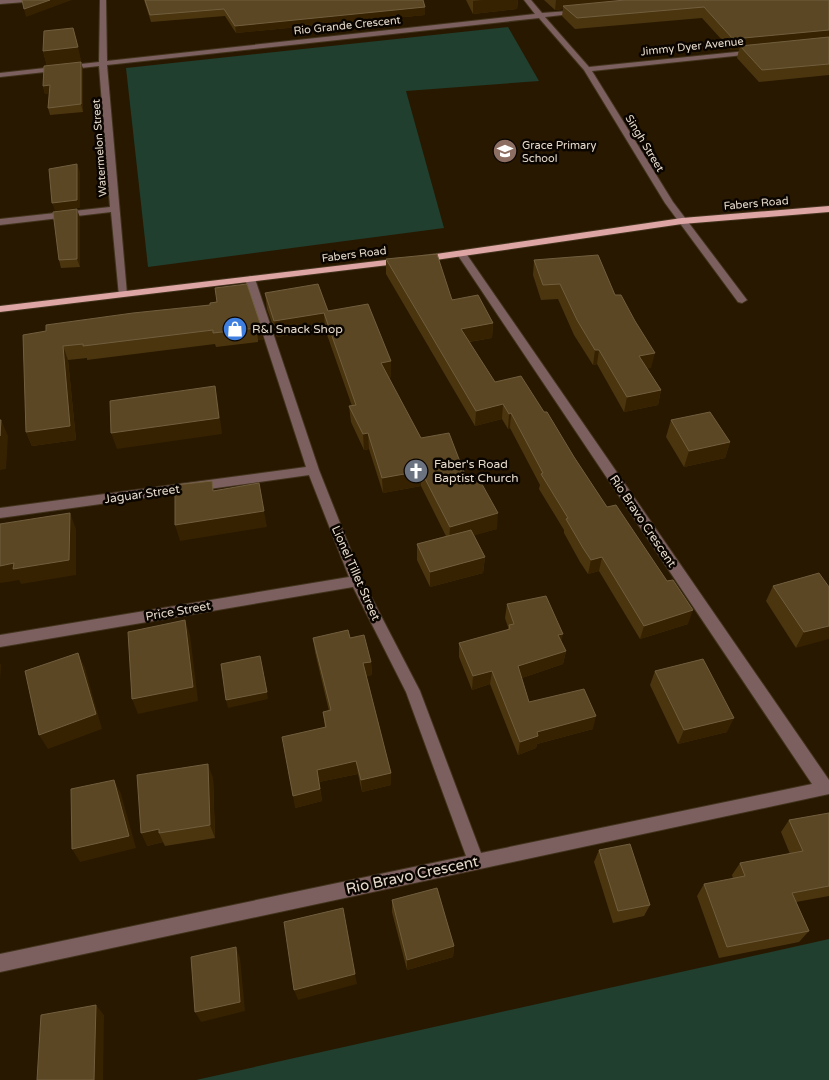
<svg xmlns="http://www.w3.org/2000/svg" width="829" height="1080" font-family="'Varela Round',sans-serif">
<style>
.green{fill:#203f2e}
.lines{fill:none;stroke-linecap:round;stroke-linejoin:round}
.minor-casing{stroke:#42331c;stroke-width:2}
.major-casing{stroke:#42331c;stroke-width:2}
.minor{fill:#7b605f;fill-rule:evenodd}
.major{fill:#dda5a4;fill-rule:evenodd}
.wall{fill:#4b350f}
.shaded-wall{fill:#362201}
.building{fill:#5b4723;stroke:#715e3e}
.labels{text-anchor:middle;stroke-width:5;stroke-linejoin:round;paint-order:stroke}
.far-street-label{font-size:11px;fill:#e5dacb;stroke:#0b0500}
.far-poi-label{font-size:11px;fill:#e5dacb;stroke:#0b0500;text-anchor:start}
.poi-label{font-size:12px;fill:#e5dacb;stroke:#0b0500;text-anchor:start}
.street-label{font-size:12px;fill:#e5dacb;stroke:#0b0500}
.near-street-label{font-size:15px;fill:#e5dacb;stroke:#0b0500}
</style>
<rect width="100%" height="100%" fill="#281800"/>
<g class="green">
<polygon points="508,27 539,81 406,91 444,228 148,267 126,68"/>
<polygon points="829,939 829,1080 196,1080"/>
</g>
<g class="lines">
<g class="minor-casing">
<g id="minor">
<polygon points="0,0 28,0 25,2 0,4"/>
<polygon points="100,0 106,0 107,61 535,14 524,0 531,0 542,13 581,10 582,11 579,13 545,17 589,67 756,50 756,54 753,54 592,71 673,202 747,300 742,303 738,302 665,203 584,70 539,18 107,65 127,294 125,296 119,296 111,212 0,225 0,219 110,207 99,66 0,77 0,73 99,62"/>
<polygon points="462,251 465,252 829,780 829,794 0,972 0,954 466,856 406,692 353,587 0,647 0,635 349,577 309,475 0,518 0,508 306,467 245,279 250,276 255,279 319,470 363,581 420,691 481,853 812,784 457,254"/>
</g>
</g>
<g class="major-casing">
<g id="major">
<polygon points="829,206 829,212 682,224 422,262 417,259 422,256 682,218"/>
<polygon points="402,258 407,261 405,263 0,312 0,306"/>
</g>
</g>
<use href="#minor" class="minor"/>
<use href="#major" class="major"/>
</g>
<g class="wall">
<polygon points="144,0 423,0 425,7 425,15 236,33 225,16 151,22"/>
<polygon points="466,0 518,0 517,9 473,14"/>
<polygon points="544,0 829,0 829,75 759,82 737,58 739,50 731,50 702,18 575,29 562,16 563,9 555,10"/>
<polygon points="73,28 83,70 83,112 50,115 48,108 49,93 45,94 43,86 47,66 43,51"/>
<polygon points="80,218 80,267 61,268 59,260"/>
<polygon points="386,259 493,323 492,338 469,342 495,382 574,457 607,507 688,624 640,639 599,571 588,574 580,562 564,533 564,530 539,489 540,485 510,428 508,429 502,419 475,426 386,274"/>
<polygon points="534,260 615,295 651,368 647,368 661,390 658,405 624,412 597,364 593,365 574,335 558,299 541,300 533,275"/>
<polygon points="247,284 263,340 258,340 258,342 216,347 215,344 87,360 87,358 68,360 76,440 32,446 26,432 23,335 210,305"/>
<polygon points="265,293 328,311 391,361 391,377 388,378 421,438 467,480 497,529 474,535 485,557 483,573 430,587 417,560 417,544 446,536 421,486 383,493 369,449 364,450 351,422 349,406 352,406 325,329 277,337 267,309"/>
<polygon points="671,420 730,442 725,458 684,467 666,437"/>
<polygon points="773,586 829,587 796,648 766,601"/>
<polygon points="507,604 561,641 566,651 563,664 522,678 529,702 593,729 537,744 536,748 518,755 490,684 472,690 459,657 459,643 508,630 508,627 505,618"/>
<polygon points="313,638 350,638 371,662 372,675 366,676 391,773 391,785 362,792 358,774 319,782 322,801 295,808 325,728 323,712 329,711 315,652"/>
<polygon points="655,671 727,732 678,744 650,685"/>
<polygon points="213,778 215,838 165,846 163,842 147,846"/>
<polygon points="829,813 829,896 796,902 809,931 799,942 719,958 697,896 704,884 733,879 732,875 740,863 790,854 781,832 789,820"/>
<polygon points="599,850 650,905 644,916 613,923 594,862"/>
<polygon points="392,900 454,946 453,957 407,970 392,912"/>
</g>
<g class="shaded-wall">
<polygon points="50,0 72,0 26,17 24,9"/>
<polygon points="482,0 518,0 517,9 473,14 473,1"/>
<polygon points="556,0 657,0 563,6 563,9 555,10"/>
<polygon points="425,7 425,15 236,33 235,26"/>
<polygon points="829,30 829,41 740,46 739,50 731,50 733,39"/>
<polygon points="78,47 83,70 83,112 81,104 47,66 43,51"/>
<polygon points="50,85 52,93 45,94 43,86"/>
<polygon points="77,164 80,172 80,208 55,211 52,203"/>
<polygon points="77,209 80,218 80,267 77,259"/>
<polygon points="324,313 325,329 277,337 274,321"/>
<polygon points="493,323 492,338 460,343 461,329"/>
<polygon points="256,326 261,326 263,340 258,340"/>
<polygon points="63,346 68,360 76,440 32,446 26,432"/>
<polygon points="595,350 599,350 597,364 593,365"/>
<polygon points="655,353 651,368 636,371 639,356"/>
<polygon points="391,361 391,377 381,379 381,363"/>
<polygon points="215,386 218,402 222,434 117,449 111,433"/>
<polygon points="661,390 658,405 624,412 627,397"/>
<polygon points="503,404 502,419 475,426 476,411"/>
<polygon points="511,413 510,428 508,429 509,414"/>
<polygon points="1,420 8,436 6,469 0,470 0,436"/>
<polygon points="368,433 369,449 364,450 363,434"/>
<polygon points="730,442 725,458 684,467 689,451"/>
<polygon points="421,471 421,486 383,493 382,478"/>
<polygon points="264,511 267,527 180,541 175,525"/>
<polygon points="70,513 76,529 76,575 21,584 19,580 8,582 8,581 8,582 0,583 0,565"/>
<polygon points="498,513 497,529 449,543 450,527"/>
<polygon points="485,557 483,573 430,587 430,572"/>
<polygon points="602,557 599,571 588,574 591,560"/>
<polygon points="693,610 688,624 640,639 644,626"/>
<polygon points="185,620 190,635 198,701 138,714 132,699"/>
<polygon points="829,626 829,639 796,648 804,632"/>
<polygon points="563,634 560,648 558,635"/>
<polygon points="566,651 563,664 516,680 518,666"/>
<polygon points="78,653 85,668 102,729 48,749 39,735"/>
<polygon points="371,662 372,675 364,677 363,663"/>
<polygon points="0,663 1,665 0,681"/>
<polygon points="262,664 268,699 228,708 226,700"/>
<polygon points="492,671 490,684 472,690 473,676"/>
<polygon points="596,716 593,729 537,744 536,748 518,755 520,742 537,732"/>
<polygon points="734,718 727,732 678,744 684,730"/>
<polygon points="356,761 358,774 319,782 317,770"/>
<polygon points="208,764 213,778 215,838 210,825"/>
<polygon points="391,773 391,785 362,792 361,780"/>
<polygon points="114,780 121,794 136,848 80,862 72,849"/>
<polygon points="320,789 322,801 295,808 293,796"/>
<polygon points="159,829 159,833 163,842 147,846 141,833"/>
<polygon points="454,946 453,957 407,970 407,960"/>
<polygon points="236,947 240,958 245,1011 201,1022 195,1012"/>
<polygon points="355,974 357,984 298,1000 294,990"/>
<polygon points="96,1005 104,1015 103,1080 94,1080"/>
</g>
<g class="building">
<polygon points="22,0 50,0 24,9"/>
<polygon points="145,0 423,0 425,7 235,26 224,9 150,15"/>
<polygon points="625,0 829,0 829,30 733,39 704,7 577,18 563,6"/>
<polygon points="73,28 78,47 43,51 44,31"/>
<polygon points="829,37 829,64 762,70 740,46"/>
<polygon points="81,62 81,104 48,108 50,85 43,86 44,66"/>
<polygon points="77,164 77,200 52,203 49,169"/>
<polygon points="77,209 77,259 59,260 53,212"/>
<polygon points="437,254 452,300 478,295 493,323 461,329 495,382 521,376 544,412 547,412 574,457 607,507 616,505 667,581 673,580 693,610 644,626 602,557 591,560 583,548 566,519 568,518 541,474 543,473 511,413 509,414 503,404 476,411 386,259"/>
<polygon points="598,255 615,295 621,295 635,321 655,353 639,356 661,390 627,397 599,350 595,350 577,320 560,284 543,285 534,260"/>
<polygon points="247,284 261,326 256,326 256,328 213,333 213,330 83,346 83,344 63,346 70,426 26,432 23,335 46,331 46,325 133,313 210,305 210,303 217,302 215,288"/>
<polygon points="318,284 328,311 368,304 391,361 381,363 421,438 449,433 467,480 478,477 498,513 450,527 421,471 382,478 368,433 363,434 349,406 356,405 324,313 274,321 265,293"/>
<polygon points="215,386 219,418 111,433 110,401"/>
<polygon points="710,412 730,442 689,451 671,420"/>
<polygon points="0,420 1,420 0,436"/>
<polygon points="212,481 213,491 259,483 264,511 175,525 175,485"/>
<polygon points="70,513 69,560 13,569 14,563 0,566 0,524"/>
<polygon points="471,530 485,557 430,572 417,544"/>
<polygon points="819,573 829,587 829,626 804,632 773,586"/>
<polygon points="546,596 563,634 558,635 566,651 518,666 529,702 584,689 596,716 537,732 538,736 520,742 492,671 473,676 459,643 510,629 509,625 514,624 507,604"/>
<polygon points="185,620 193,687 132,699 128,632"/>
<polygon points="348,630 350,638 364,635 371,662 363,663 391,773 361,780 356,761 317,770 320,789 293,796 282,737 326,727 323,712 331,710 313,638"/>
<polygon points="78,653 96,714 39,735 25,671"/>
<polygon points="260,656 267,692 226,700 221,664"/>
<polygon points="703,659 734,718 684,730 655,671"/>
<polygon points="208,764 210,825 159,833 159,829 141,833 137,775"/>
<polygon points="114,780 129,836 72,849 71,789"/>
<polygon points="829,813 829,886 792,893 809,931 727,947 704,884 745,876 740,863 803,851 789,820"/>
<polygon points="630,844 650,905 618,911 599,850"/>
<polygon points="437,888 454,946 407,960 392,900"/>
<polygon points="343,908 355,974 294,990 284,922"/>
<polygon points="236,947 240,1002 195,1012 191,957"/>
<polygon points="96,1005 94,1080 37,1080 41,1015"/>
</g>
<defs>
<g id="school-disc" transform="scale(1.25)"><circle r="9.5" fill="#8d6e63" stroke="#0b0500"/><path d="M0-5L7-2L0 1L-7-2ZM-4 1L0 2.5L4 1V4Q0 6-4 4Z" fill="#fff"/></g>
<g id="shop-disc" transform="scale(1.25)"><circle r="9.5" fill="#3f7fe0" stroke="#0b0500"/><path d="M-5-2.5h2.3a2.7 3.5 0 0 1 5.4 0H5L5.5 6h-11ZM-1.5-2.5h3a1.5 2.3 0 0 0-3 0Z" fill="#fff"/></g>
<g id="church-disc" transform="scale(1.25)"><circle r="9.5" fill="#6b7280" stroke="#0b0500"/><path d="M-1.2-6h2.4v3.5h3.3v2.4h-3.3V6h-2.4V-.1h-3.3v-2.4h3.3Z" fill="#fff"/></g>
</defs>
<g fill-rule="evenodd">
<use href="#school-disc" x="505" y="151"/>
<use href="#shop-disc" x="235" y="329"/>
<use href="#church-disc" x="416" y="471"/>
</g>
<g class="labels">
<g class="far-street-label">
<text transform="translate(347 25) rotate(-6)" y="4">Rio Grande Crescent</text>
<text transform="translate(692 46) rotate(-6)" y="4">Jimmy Dyer Avenue</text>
<text transform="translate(645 143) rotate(59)" y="4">Singh Street</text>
<text transform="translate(99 148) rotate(-94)" y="4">Watermelon Street</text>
<text transform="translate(756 203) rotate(-5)" y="4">Fabers Road</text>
<text transform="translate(354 254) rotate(-7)" y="4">Fabers Road</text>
</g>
<g class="far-poi-label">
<text x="522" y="149">Grace Primary<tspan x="522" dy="13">School</tspan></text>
</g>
<g class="poi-label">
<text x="252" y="333">R&amp;I Snack Shop</text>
<text x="434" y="468">Faber's Road<tspan x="434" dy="14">Baptist Church</tspan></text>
</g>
<g class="street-label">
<text transform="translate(142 494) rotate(-8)" y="4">Jaguar Street</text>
<text transform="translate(643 521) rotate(56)" y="4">Rio Bravo Crescent</text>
<text transform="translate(356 573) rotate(66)" y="4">Lionel Tillet Street</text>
<text transform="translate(178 611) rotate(-10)" y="4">Price Street</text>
</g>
<g class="near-street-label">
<text transform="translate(412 875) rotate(-12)" y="5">Rio Bravo Crescent</text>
</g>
</g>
</svg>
